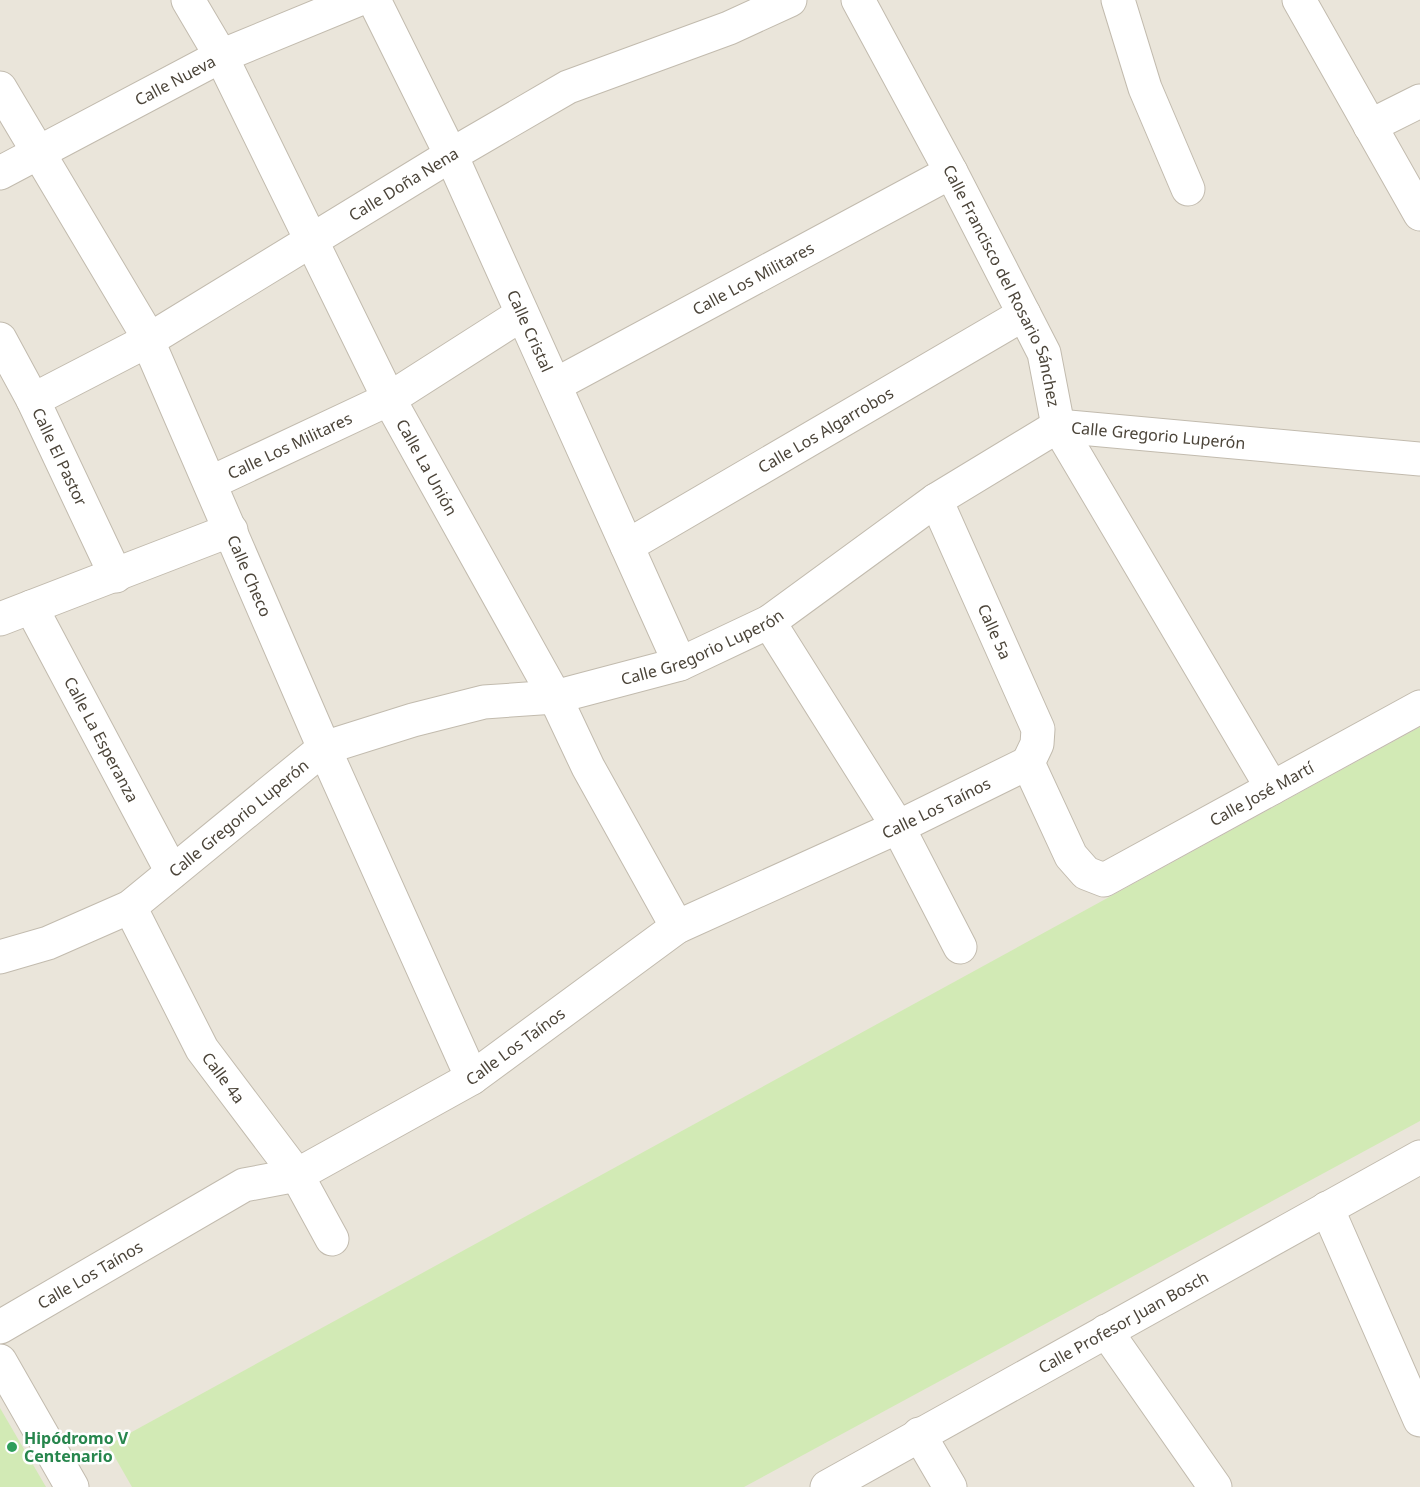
<svg xmlns="http://www.w3.org/2000/svg" width="1420" height="1487" font-family="'Noto Sans',sans-serif">
<style>
.residential{fill:#eae5da}
.green{fill:#d2eab5}
.lines{fill:none;stroke-linecap:round;stroke-linejoin:round}
.street-casing{stroke:#c2bbae;stroke-width:35}
.street{stroke:#fff;stroke-width:33}
.leisure-dot{fill:#2e9e5b;stroke:#fff;stroke-width:2}
.labels{text-anchor:middle;stroke-width:5;stroke-linejoin:round;paint-order:stroke}
.street-label{font-size:16px;fill:#4b4439;stroke:#fff}
.leisure-label{font-size:16px;font-weight:bold;fill:#27864d;stroke:#fff;text-anchor:start}
</style>
<rect width="100%" height="100%" fill="#f6f3ec"/>
<rect class="residential" x="0" y="0" width="1420" height="1487"/>
<g class="green">
<polygon points="1420,727 1420,1121 744,1487 132,1487 108,1445"/>
<polygon points="0,1408 46,1487 0,1487"/>
</g>
<g class="lines">
<g class="street-casing">
<g id="street">
<path id="s1" d="M 188,0 L 221,56 L 389,399 L 555,697 L 588,767 L 677,927"/>
<path id="s2" d="M 374,0 L 451,155 L 680,664"/>
<path id="s3" d="M 858,0 L 951,172 L 1044,353 L 1058,426 L 1272,788"/>
<polyline points="1118,0 1145,88 1188,189"/>
<polyline points="1299,0 1420,214"/>
<path id="s4" d="M 0,88 L 141,325 L 324,748 L 472,1078"/>
<polyline points="1370,126 1420,101"/>
<path id="s5" d="M 0,173 L 221,56 L 357,0"/>
<path id="s6" d="M 0,339 L 33,400 L 116,576"/>
<path id="s7" d="M 555,385 L 951,172"/>
<path id="s8" d="M 33,400 L 147,341 L 451,155 L 568,87 L 729,28 L 790,0"/>
<path id="s9" d="M 210,483 L 389,399 L 522,314"/>
<path id="s10" d="M 936,500 L 1038,729 L 1037,744 L 1028,763"/>
<path id="s11" d="M 627,546 L 1024,314"/>
<path id="s12" d="M 31,607 L 172,872"/>
<polyline points="0,619 231,530"/>
<polyline points="769,622 898,827 960,947"/>
<path id="s13" d="M 1028,763 L 1071,856 L 1086,873 L 1104,880 L 1420,707"/>
<path id="s14" d="M 130,907 L 202,1049 L 297,1175 L 332,1239"/>
<path id="s15" d="M 0,957 L 48,943 L 130,907 L 324,748 L 413,720 L 484,702 L 555,697 L 680,664 L 769,622 L 936,500 L 1058,426 L 1420,459"/>
<polyline points="1327,1208 1420,1420"/>
<path id="s16" d="M 0,1327 L 244,1185 L 297,1175 L 472,1078 L 677,927 L 898,827 L 1028,763"/>
<polyline points="1106,1331 1215,1487"/>
<polyline points="0,1361 72,1487"/>
<polyline points="919,1434 950,1487"/>
<path id="s17" d="M 827,1487 L 1420,1157"/>
</g>
</g>
<use href="#street" class="street"/>
</g>
<circle class="leisure-dot" cx="12" cy="1447" r="6"/>
<g class="labels">
<g class="street-label">
<text dy="6" stroke="none"><textPath href="#s5" startOffset="198">Calle Nueva</textPath></text>
<text dy="6" stroke="none"><textPath href="#s8" startOffset="429">Calle Doña Nena</textPath></text>
<text dy="6" stroke="none"><textPath href="#s7" startOffset="225">Calle Los Militares</textPath></text>
<text dy="6" stroke="none"><textPath href="#s3" startOffset="321">Calle Francisco del Rosario Sánchez</textPath></text>
<text dy="6" stroke="none"><textPath href="#s2" startOffset="366">Calle Cristal</textPath></text>
<text dy="6" stroke="none"><textPath href="#s11" startOffset="230">Calle Los Algarrobos</textPath></text>
<text dy="6" stroke="none"><textPath href="#s15" startOffset="1306">Calle Gregorio Luperón</textPath></text>
<text dy="6" stroke="none"><textPath href="#s9" startOffset="88">Calle Los Militares</textPath></text>
<text dy="6" stroke="none"><textPath href="#s6" startOffset="132">Calle El Pastor</textPath></text>
<text dy="6" stroke="none"><textPath href="#s1" startOffset="525">Calle La Unión</textPath></text>
<text dy="6" stroke="none"><textPath href="#s4" startOffset="549">Calle Checo</textPath></text>
<text dy="6" stroke="none"><textPath href="#s10" startOffset="144">Calle 5a</textPath></text>
<text dy="6" stroke="none"><textPath href="#s15" startOffset="784">Calle Gregorio Luperón</textPath></text>
<text dy="6" stroke="none"><textPath href="#s12" startOffset="150">Calle La Esperanza</textPath></text>
<text dy="6" stroke="none"><textPath href="#s13" startOffset="324">Calle José Martí</textPath></text>
<text dy="6" stroke="none"><textPath href="#s16" startOffset="1076">Calle Los Taínos</textPath></text>
<text dy="6" stroke="none"><textPath href="#s15" startOffset="280">Calle Gregorio Luperón</textPath></text>
<text dy="6" stroke="none"><textPath href="#s16" startOffset="590">Calle Los Taínos</textPath></text>
<text dy="6" stroke="none"><textPath href="#s14" startOffset="195">Calle 4a</textPath></text>
<text dy="6" stroke="none"><textPath href="#s16" startOffset="104">Calle Los Taínos</textPath></text>
<text dy="6" stroke="none"><textPath href="#s17" startOffset="339">Calle Profesor Juan Bosch</textPath></text>
</g>
<g class="leisure-label">
<text x="24" y="1444">Hipódromo V<tspan x="24" dy="18">Centenario</tspan></text>
</g>
</g>
</svg>
